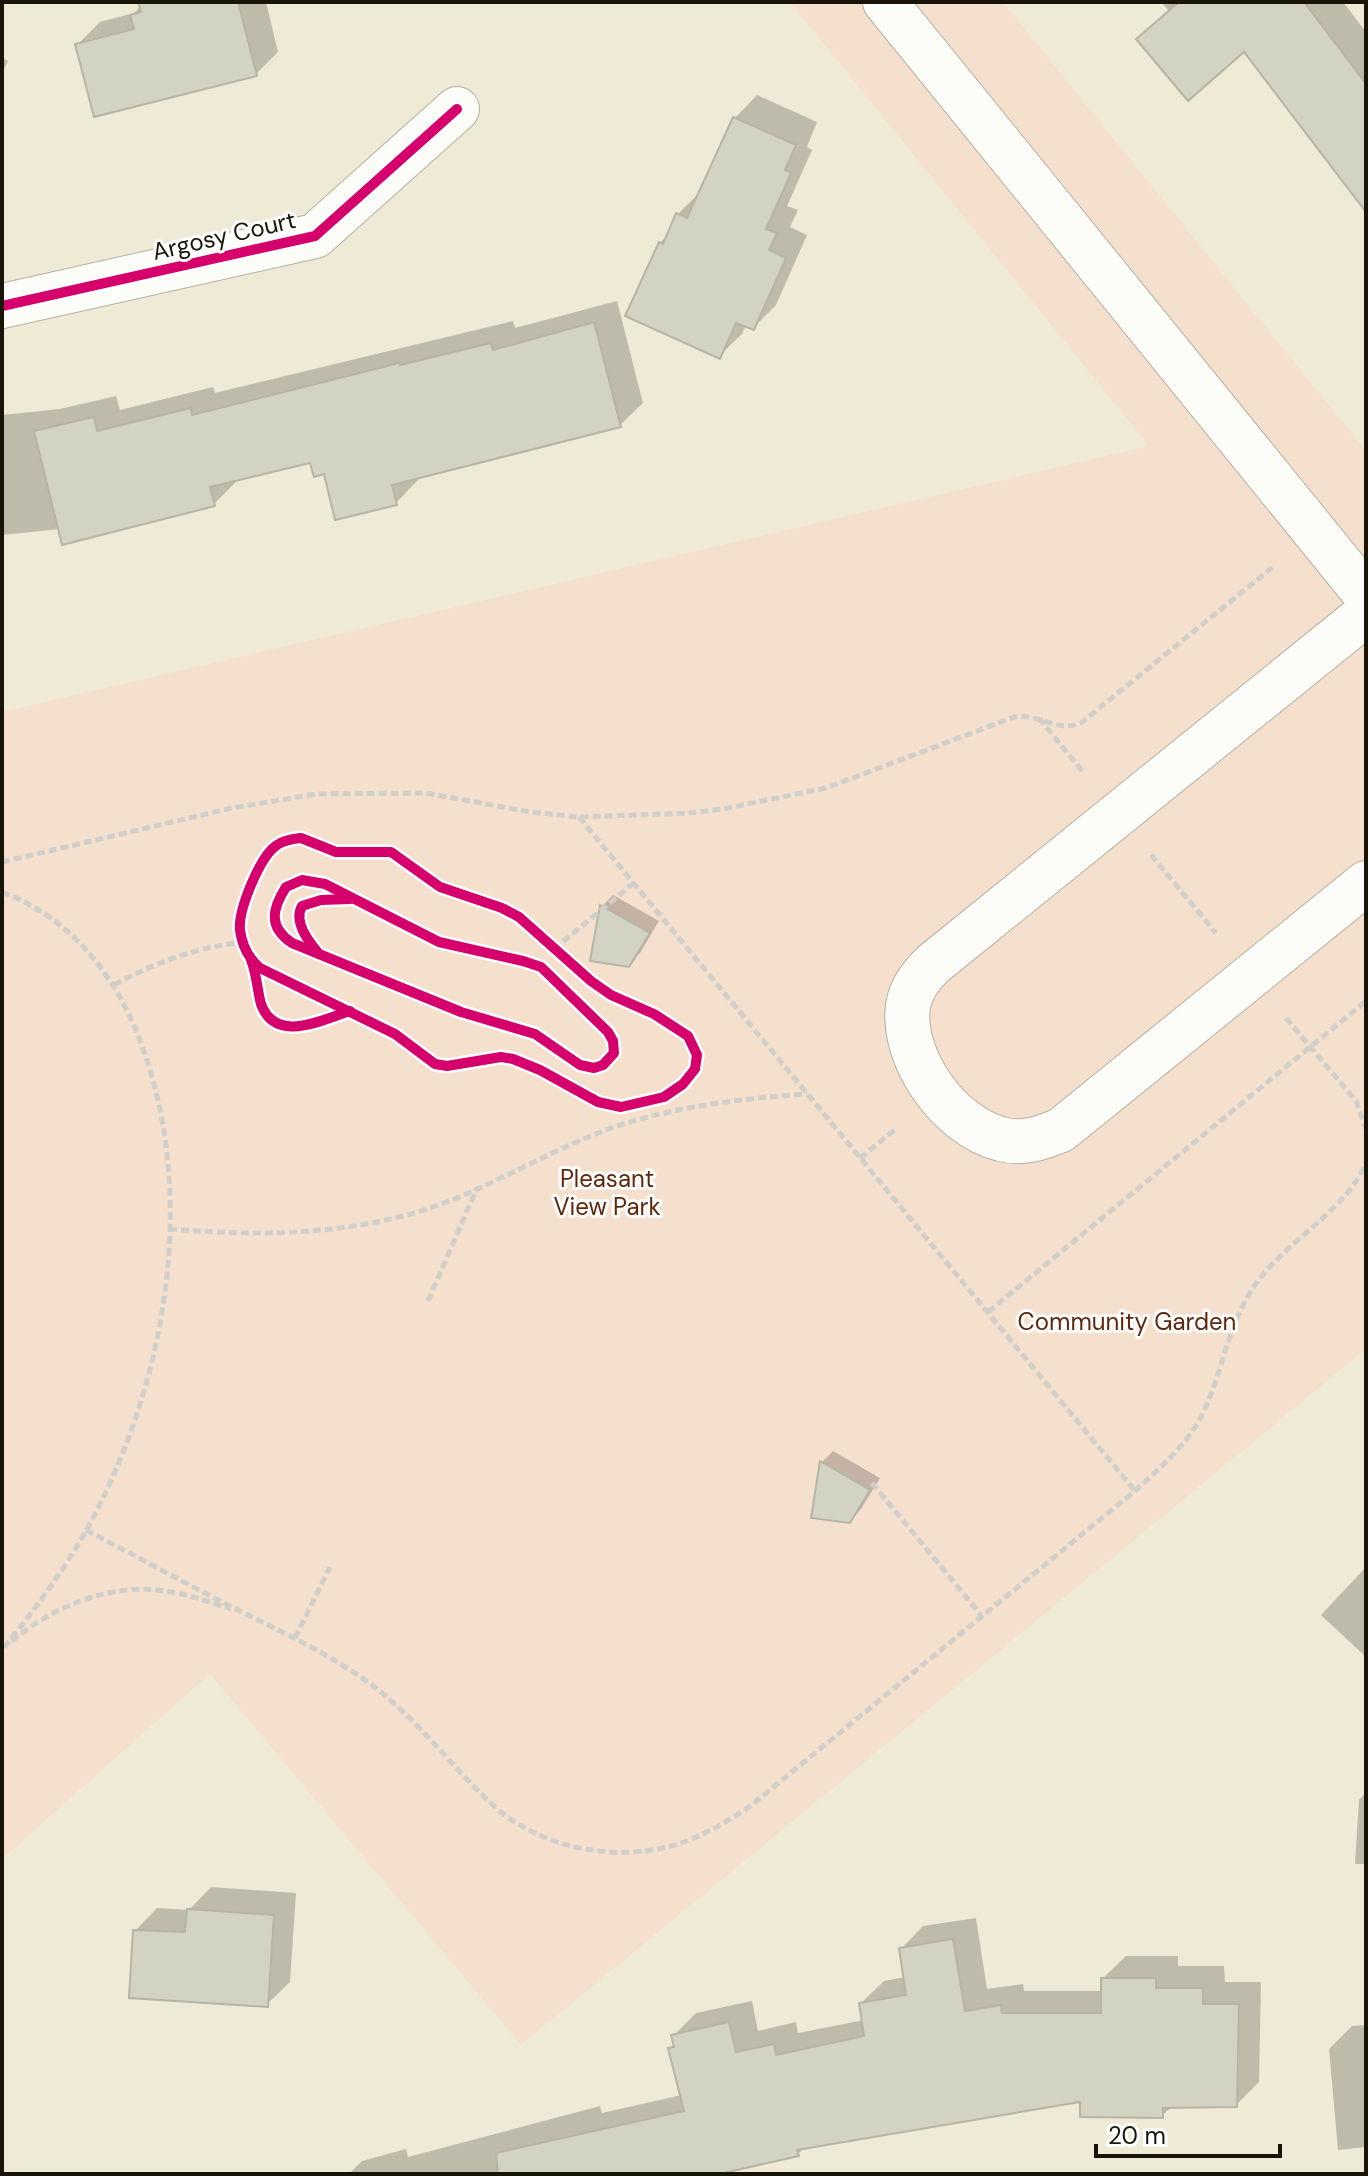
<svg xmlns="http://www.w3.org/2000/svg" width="1368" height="2176" font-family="'DM Sans',sans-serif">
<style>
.green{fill:#f5e0ce}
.shadow{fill:#0003}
.building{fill:#d3d3c4;stroke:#b5b5a6;stroke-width:2}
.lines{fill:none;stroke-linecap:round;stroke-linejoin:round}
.minor-casing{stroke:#b5b1a2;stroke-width:46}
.path{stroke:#d0cfc9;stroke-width:5;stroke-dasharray:8 4;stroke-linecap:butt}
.minor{stroke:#fcfcf9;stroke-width:44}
.cycleway-casing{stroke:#fff;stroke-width:15}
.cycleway{stroke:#d6006c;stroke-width:10}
.labels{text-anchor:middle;stroke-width:6;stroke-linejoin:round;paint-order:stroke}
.street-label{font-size:24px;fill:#181408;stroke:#fff}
.park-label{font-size:24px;fill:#5f270a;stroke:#fff}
</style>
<rect width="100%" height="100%" fill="#eeead6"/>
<polygon class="green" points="790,2 1003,2 1366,451 1366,1349 521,2045 210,1674 2,1859 2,712 1149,446"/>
<g class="shadow">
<polygon points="140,2 266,2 278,52 256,74 78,44 100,22 134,13 141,6"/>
<polygon points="1161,2 1343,2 1366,32 1366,191 1245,49 1139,39 1169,11"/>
<polygon points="2,58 8,61 2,73"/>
<polygon points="757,95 817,122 807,147 812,150 787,206 798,210 790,227 807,235 776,305 753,328 746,325 742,334 719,356 660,243 669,234 678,214 700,192 735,118"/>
<polygon points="617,301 643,403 620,425 417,477 418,480 396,503 325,472 311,461 236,479 236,482 214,504 60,529 2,535 2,415 60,409 116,396 120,410 213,387 215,393 513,321 515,328"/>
<polygon points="613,895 659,921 640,953 628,965 593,959 602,906"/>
<polygon points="833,1451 880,1478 861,1509 850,1521 813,1516 822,1462"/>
<polygon points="1366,1567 1366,1657 1321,1615"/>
<polygon points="1366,1792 1366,1864 1355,1864 1359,1800"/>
<polygon points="211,1887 296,1893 290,1982 267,2004 135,1931 157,1908 189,1910"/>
<polygon points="976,1918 987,1989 1023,1984 1024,1991 1103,1991 1103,1978 1126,1956 1178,1956 1178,1966 1224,1966 1225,1982 1261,1982 1259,2082 1236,2105 1173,2105 1162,2116 1082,2099 806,2146 798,2154 710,2174 349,2174 362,2161 406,2149 408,2157 600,2106 602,2113 682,2095 670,2048 675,2043 673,2036 696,2013 752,2001 758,2031 796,2022 798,2033 864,2020 861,2003 884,1981 905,1977 901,1949 923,1926"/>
<polygon points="1366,2025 1366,2147 1338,2150 1329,2049 1352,2026"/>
</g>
<g class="building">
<polygon points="138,2 238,2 257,76 94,117 75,44 134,29 130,15 141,12"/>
<polygon points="1179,2 1304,2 1366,84 1366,212 1244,52 1188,101 1136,39"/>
<polygon points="733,117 796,145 785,170 791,173 766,229 777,233 769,250 786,258 754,330 736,323 720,359 625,316 659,242 663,244 676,213 687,218"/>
<polygon points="594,322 621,427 392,485 397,505 335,520 324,474 314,477 310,463 210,487 215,506 62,545 34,431 94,417 97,431 191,408 192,415 399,363 400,365 491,343 493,350"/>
<polygon points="600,905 650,933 629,967 590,961"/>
<polygon points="820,1461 870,1490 850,1523 811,1518"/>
<polygon points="187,1909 274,1915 268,2007 129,1998 133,1930 185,1932"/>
<polygon points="953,1939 965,2011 1001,2005 1002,2013 1101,2013 1101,1978 1156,1978 1156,1988 1203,1988 1203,2004 1239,2004 1237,2107 1163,2108 1163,2118 1080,2117 1080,2102 797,2150 799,2156 719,2174 498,2174 496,2153 684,2111 668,2048 674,2047 671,2035 729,2022 736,2052 774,2044 776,2055 864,2036 859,2003 906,1995 899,1948"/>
</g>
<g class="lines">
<g class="minor-casing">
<g id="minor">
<polyline points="885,2 1366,595"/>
<polyline points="2,306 315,236 457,109"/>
<path d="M 1366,614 L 933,964 C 921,976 911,988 908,1006 C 901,1058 949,1126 1001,1139 C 1022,1145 1042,1138 1061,1130 L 1366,883"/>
</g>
</g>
<g class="path">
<polyline points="1039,718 1083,772"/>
<polyline points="579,817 1135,1491"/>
<polyline points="1151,855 1216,933"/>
<path d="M 2,862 L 232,808 L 316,794 L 426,793 L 530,812 L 579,817 L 690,813 L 723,809 L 826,788 L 1014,717 C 1041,713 1055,733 1081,723 L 1273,567"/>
<path d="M 2,892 C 69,917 114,973 139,1038 C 200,1195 166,1386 86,1531 C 62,1573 33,1612 2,1650"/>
<polyline points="554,949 634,883"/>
<path d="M 114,985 C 156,962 195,948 243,942"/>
<polyline points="1286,1018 1356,1101 1366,1129"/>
<polyline points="860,1158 897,1128"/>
<path d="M 169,1229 C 257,1236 342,1236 427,1209 C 484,1190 537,1158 593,1135 C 660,1108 735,1099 807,1094"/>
<polyline points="428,1301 477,1188"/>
<polyline points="988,1312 1366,1001"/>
<polyline points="872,1483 981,1615"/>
<path d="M 86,1530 C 138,1557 190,1586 242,1612 C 285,1633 326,1653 365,1680 C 416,1716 450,1766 495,1807 C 540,1847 610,1861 667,1847 C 697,1840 723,1824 749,1807 L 1135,1491 C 1160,1468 1188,1444 1203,1413 C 1223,1371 1226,1330 1253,1288 C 1283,1242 1350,1209 1366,1161"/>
<polyline points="295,1638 330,1567"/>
<path d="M 12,1641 C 55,1605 114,1581 171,1592 C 191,1595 211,1603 231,1609"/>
</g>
<use href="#minor" class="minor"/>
<g class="cycleway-casing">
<g id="cycleway">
<polyline points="2,306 315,236 457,109"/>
<path d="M 301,838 L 336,852 L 391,852 L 440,887 L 502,908 L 519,917 L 591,981 L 611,995 L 654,1014 L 688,1036 L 697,1055 L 695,1069 L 683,1084 L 664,1097 L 621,1107 L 598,1102 L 540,1070 L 513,1059 L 501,1057 L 447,1066 L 435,1064 L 395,1034 L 260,968 C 248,958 242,945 240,930 C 238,910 260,856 277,845 C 284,840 293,839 301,838 Z"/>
<path d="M 302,880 L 325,884 L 439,942 L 523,961 L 541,967 L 608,1032 L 613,1041 L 614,1053 L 603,1065 L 594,1068 L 580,1065 L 535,1034 L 461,1012 L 292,943 C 268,927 272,909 286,887 Z"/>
<path d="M 319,954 C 309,942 293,922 302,906 L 321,900 L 350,899"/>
<path d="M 251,960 C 257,975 257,989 261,1004 C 275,1044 322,1020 350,1011"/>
</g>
</g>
<use href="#cycleway" class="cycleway"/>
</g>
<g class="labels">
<g class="street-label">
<text transform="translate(224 236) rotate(-13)" y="8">Argosy Court</text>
</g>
<g class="park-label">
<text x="607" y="1187">Pleasant<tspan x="607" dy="28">View Park</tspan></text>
<text x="1127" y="1330">Community Garden</text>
</g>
</g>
<rect width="1368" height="2176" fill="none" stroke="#181408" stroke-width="8"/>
<path d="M1096 2144v12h184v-12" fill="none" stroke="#181408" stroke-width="4"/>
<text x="1108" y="2144" font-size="24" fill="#181408" stroke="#ffffff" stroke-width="6" paint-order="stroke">20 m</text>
</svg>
